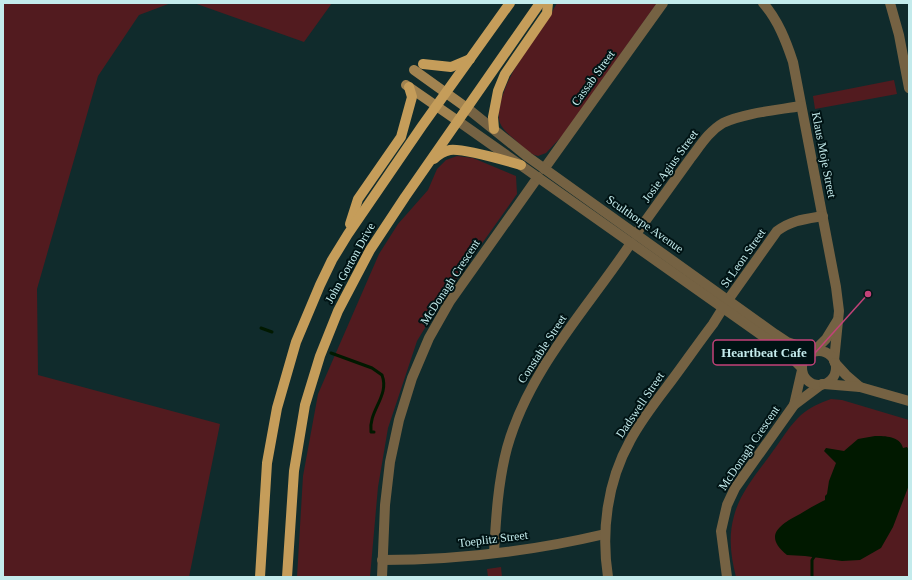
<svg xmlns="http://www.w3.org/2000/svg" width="912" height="580" font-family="'Times New Roman',serif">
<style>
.green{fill:#521b1f}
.water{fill:#011900}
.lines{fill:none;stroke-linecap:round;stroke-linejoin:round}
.stream{stroke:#011900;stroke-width:3}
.minor{stroke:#756243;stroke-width:10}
.tertiary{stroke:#756243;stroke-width:10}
.secondary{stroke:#a28350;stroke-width:10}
.primary{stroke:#c59d5a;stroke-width:10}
.labels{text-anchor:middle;stroke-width:4;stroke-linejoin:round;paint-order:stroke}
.street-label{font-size:12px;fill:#c3ebec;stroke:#001314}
.leader{fill:none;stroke:#c24278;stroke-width:1.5}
.callout-dot{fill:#c24278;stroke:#001314;stroke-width:1.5}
.callout{fill:#001314;stroke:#c24278;stroke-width:1.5}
.callout-label{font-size:13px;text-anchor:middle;font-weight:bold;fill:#c3ebec}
</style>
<rect width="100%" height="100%" fill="#102b2c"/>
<g class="green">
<polygon points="3,3 171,3 139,15 98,76 37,289 38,375 220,424 189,577 3,577"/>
<polygon points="194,3 332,3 304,42"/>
<path d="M 557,3 L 657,3 L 563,135 L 546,153 L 538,156 C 528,154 520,144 513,138 C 507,133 500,127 499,119 C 498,113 500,107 501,101 C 511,63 540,37 557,3 Z"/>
<polygon points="894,80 897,94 815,109 813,96"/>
<polygon points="457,156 473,158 516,176 517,194 442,300 417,341 388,428 378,487 370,577 297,577 303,476 318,394 379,254 398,224 428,190 437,169 446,160"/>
<path d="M 831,399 L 842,400 L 909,420 L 909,577 L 736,577 C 731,557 728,537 734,516 C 740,492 759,471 773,451 C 782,439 790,425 801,415 C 810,407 820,403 831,399 Z"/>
<polygon points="501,567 502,577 488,577 487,569"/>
</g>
<path class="water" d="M 875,436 C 885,436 900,436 903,448 L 907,447 L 909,450 L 909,485 L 893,527 L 881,548 L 860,560 L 842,561 L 805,556 L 787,555 C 762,535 781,524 800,514 C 808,509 817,504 825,500 L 825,496 L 827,494 L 829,481 L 836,463 L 824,451 L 826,448 L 844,451 L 858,439 Z"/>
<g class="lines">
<g class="stream">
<polyline points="261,328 272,332"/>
<path d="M 331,353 L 372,368 L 382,375 C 390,396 368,411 371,432 L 374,432"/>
<polyline points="812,577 812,560 816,554"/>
</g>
<g class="minor">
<path d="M 763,3 C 778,20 786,41 793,62 L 836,287 L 839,311 L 834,361"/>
<polyline points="890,3 899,35 909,88"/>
<polyline points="544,169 663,3"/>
<path d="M 636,234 C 654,209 672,184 690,159 C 700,146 709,131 723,123 C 744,113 778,110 801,106"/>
<path d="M 728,300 L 777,231 C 792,220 805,219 823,216"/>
<polyline points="814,351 826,339 837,321"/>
<polyline points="794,405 802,370"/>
<path d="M 494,553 C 496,517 498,482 507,448 C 529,369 587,309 631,243"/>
<path d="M 382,560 C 457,560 533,551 605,534"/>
<polyline points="382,577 385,505 390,462 399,420 412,378 429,338 450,301 538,177"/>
<path d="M 608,577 C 601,532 607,482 630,441 C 640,422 653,405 666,388 C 682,367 697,345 713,324 L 723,308"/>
<polyline points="727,577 721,531 727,505 735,488 794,405 822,384"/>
</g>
<g class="tertiary">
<polyline points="467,108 528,157 775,334 787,342 814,351"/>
<polyline points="458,121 770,341 790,356 802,368"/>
<circle cx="819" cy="368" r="17"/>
<polyline points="835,363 846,375 860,387"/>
<polyline points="824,384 860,387 909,401"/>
</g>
<g class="secondary">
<polyline points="414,70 467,108"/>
<polyline points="406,85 458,121"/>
</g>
<g class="primary">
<polyline points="423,64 451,67 470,59"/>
<polyline points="494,129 493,117 498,91 505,74 547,13 548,3"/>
<path d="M 434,159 C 438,155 444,151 450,150 C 463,148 507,161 521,165"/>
<polyline points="350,224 358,199 401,137 412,97 409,87"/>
<polyline points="260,577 267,463 277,408 296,342 320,285 332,260 348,234 422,126 510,3"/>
<polyline points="287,577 294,471 305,405 320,356 338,311 370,250 405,197 540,3"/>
</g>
</g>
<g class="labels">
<g class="street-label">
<text transform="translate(593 78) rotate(-54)" y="4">Cassab Street</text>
<text transform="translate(824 155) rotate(79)" y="4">Klaus Moje Street</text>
<text transform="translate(670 166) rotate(-54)" y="4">Josie Agius Street</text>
<text transform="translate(645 224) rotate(35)" y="4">Sculthorpe Avenue</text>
<text transform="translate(743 258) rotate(-55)" y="4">St Leon Street</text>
<text transform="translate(350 263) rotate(-61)" y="4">John Gorton Drive</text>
<text transform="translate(450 282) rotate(-57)" y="4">McDonagh Crescent</text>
<text transform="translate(542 349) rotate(-57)" y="4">Constable Street</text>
<text transform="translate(640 405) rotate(-56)" y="4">Dadswell Street</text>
<text transform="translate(749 448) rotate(-56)" y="4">McDonagh Crescent</text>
<text transform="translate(493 539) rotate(-7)" y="4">Toeplitz Street</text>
</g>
</g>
<path class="leader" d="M868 294L815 353"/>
<circle class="callout-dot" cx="868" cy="294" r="4"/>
<rect class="callout" x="713" y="340" width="102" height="25" rx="4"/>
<g class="callout-label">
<text x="764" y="357">Heartbeat Cafe</text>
</g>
<rect width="912" height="580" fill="none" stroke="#c3ebec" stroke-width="8"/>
</svg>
